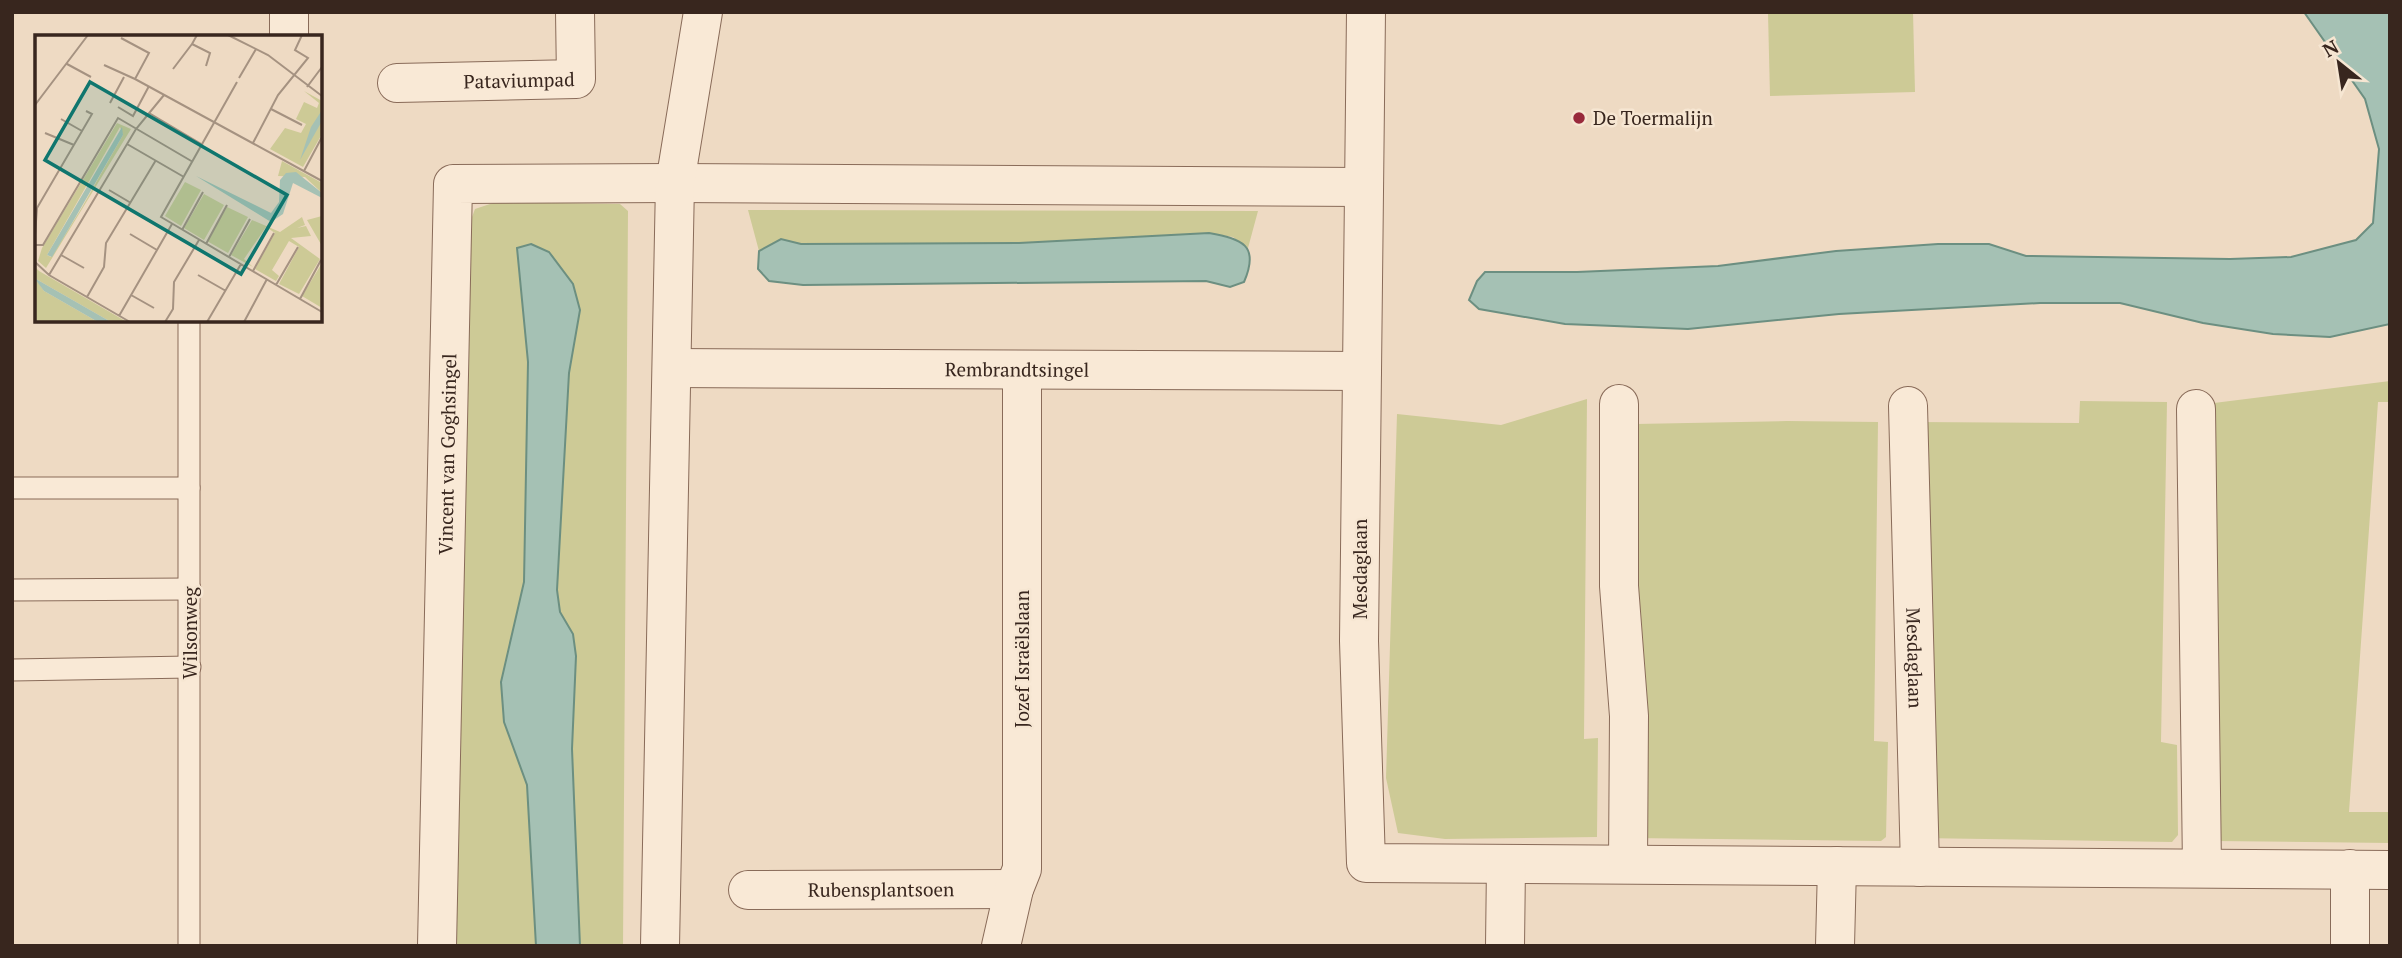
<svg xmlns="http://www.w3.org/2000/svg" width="2402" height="958" font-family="'PT Serif',serif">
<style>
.green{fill:#cdca96}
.water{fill:#a5c1b4;stroke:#6c8f81;stroke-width:2}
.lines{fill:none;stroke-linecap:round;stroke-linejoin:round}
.service-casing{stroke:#896b59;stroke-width:23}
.minor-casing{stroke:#896b59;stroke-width:40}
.service{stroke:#f9e9d6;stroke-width:21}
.minor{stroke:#f9e9d6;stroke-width:38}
.poi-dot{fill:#98293b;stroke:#f6e6d2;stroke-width:2.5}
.labels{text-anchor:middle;stroke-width:5;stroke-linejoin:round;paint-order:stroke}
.street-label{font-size:19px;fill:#38261e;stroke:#f6e6d2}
.poi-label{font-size:19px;fill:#38261e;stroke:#f6e6d2;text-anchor:start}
.inset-road{fill:none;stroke:#a59281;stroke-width:2}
.view{fill:#0f766e;fill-opacity:0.15;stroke:#0f766e;stroke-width:3.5}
.inset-edge{fill:none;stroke:#38261e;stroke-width:3.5}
</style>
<rect width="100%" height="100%" fill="#eedac3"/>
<g class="green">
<polygon points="1913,12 1915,92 1770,96 1768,13"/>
<polygon points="496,202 620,204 628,211 623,946 580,946 572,749 576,656 573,634 560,612 557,590 569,373 580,310 517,249 528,362 524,582 501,682 518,757 527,785 536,946 456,946 468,228 475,209"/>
<polygon points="748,210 1258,211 1248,248 1233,237 1209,233 1019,243 801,244 781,239 759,251"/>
<polygon points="2390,381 2390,402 2378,402 2349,812 2390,812 2390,843 2215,841 2209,836 2214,403"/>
<polygon points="1587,399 1584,739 1598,738 1597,837 1445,839 1398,833 1386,778 1397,414 1501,425"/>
<polygon points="2080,401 2167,402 2161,742 2177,745 2178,835 2172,842 1920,838 1915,422 2079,423"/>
<polygon points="1787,421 1878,422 1874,741 1888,742 1886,837 1881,841 1632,838 1636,424"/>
</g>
<g class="water">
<polygon points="2304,12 2390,12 2390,324 2330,337 2273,334 2203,323 2120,303 2040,303 1839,314 1688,329 1565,324 1479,309 1469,300 1477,281 1485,272 1577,272 1718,266 1836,251 1938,244 1989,244 2026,256 2230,259 2291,257 2356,240 2373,223 2379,149 2365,99"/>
<path d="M 1209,233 C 1242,239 1260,245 1244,282 L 1230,287 L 1206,281 L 803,285 L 769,281 L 758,269 L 759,251 L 781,239 L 801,244 L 1019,243 Z"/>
<polygon points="531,244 549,252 573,284 580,310 569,373 557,590 560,612 573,634 576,656 572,749 580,946 536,946 527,785 504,722 501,682 524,582 528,362 517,248"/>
</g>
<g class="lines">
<g class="service-casing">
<g id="service">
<polyline points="12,488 189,488"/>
<polyline points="12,590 190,589"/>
<polyline points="12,670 190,667"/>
<polyline points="189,946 189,320"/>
</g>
</g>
<g class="minor-casing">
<g id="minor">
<polyline points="289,12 289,37"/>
<polyline points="1366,12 1359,641 1366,863 2390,870"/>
<path id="s1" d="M 397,83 L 576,79 L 575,12"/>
<path id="s2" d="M 672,368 L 1362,371"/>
<polyline points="1619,404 1619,586 1629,716 1628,864"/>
<path id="s3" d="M 1908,406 L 1920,867"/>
<polyline points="2196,409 2202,868"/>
<path id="s4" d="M 748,890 L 1014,889"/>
<path id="s5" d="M 437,946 L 453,184 L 675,183 L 1364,187"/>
<polyline points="660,946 675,183 703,12"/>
<polyline points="1001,946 1014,889 1022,869 1022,370"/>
<polyline points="1505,946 1506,864"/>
<polyline points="1835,946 1837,866"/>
<polyline points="2350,946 2350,869"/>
</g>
</g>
<use href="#service" class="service"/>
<use href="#minor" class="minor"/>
</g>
<circle class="poi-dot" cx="1579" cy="118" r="7"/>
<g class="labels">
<g class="street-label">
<text dy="7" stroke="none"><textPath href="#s1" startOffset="122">Pataviumpad</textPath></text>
<text dy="7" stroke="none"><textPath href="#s2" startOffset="345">Rembrandtsingel</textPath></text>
<text dy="7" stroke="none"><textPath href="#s5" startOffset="492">Vincent van Goghsingel</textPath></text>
<text transform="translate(1360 569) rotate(-90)" y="7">Mesdaglaan</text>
<text transform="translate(190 633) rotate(-90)" y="7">Wilsonweg</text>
<text dy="7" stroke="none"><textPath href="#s3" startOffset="252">Mesdaglaan</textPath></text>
<text transform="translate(1022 659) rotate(-90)" y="7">Jozef Israëlslaan</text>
<text dy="7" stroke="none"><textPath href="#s4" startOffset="133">Rubensplantsoen</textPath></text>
</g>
<g class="poi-label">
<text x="1593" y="125">De Toermalijn</text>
</g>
</g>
<g transform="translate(35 35)">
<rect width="287" height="287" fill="#eedac3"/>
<path d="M 269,56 L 287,66 L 287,99 L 268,132 L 235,114 L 250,93 L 266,98 L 271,89 L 261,84 L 269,67 L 282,73 L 284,68 ZM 82,88 L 96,94 L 11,233 L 3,226 L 7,213 ZM 85,92 L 88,100 L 46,174 L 16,222 L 12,220 ZM 247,126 L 287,148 L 287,158 L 270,142 L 243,141 ZM 150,147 L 166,155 L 146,191 L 130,181 ZM 169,159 L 189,170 L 169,205 L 149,193 ZM 192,172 L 213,182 L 193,218 L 172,206 ZM 287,181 L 287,211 L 272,185 ZM 267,182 L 270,190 L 262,193 L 271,191 L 276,201 L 256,203 L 285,224 L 264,259 L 244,249 L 264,212 L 254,206 L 237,235 L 244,241 L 241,246 L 220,234 L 240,198 L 231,192 L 209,224 L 218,232 L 196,220 L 217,185 L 245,197 ZM 287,228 L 287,273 L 267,261 ZM 0,232 L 4,236 L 92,287 L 76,287 L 1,244 L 9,256 L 63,287 L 0,287 Z" fill="#cdca96" fill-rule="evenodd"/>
<path d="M 287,75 L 287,86 L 265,125 L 276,92 ZM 87,92 L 88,100 L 40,183 L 17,222 L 12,220 ZM 261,137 L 287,158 L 287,163 L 258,148 L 248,179 L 236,187 L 161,141 L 236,178 L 244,167 L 245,145 L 251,138 ZM 0,244 L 1,244 L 76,287 L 63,287 L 9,256 Z" fill="#a5c1b4"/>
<path class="inset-road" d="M 162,0 L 157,9 L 175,18 L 171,31M 193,0 L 233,20 L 287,61M 86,3 L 114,18 L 100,44 L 287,146M 32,29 L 56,42M 69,30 L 100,44M 138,34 L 157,9M 204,43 L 221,14M 202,47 L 126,182 L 287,277M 272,52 L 287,32M 75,68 L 89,42M 0,70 L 53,0M 83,72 L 98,81 L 114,51M 236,74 L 267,90M 114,78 L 168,110M 26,84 L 47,96M 10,98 L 39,110M 218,108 L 243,60 L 273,23 L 260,15 L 267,0M 92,109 L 149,142M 269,136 L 287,102M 74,155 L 96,168M 147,195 L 168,157M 95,199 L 122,215M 0,200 L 2,173 L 57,79 L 51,76M 171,209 L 192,170M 0,210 L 8,210 L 83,83 L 158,127M 26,220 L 49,233M 194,222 L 215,184M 0,227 L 14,240 L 95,287M 218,236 L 239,198M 14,240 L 101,94 L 129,60M 163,240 L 191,256M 241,250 L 263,212M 96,260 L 119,273M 52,262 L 69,232 L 71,208 L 121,125M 265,264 L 286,225M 84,281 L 137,189M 130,287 L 138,274 L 139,247 L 164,205M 172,287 L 206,229M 209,287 L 232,244"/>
<path class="view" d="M 55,47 L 252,160 L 206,239 L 10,125 Z"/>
<rect width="287" height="287" class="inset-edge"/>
</g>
<rect width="2402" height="958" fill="none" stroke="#38261e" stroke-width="28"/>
<g transform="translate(2339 63) rotate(330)" stroke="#f6e6d2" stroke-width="5" paint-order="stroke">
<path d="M0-5L12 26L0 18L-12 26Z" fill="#38261e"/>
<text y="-10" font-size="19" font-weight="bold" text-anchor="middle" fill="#38261e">N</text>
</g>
</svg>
